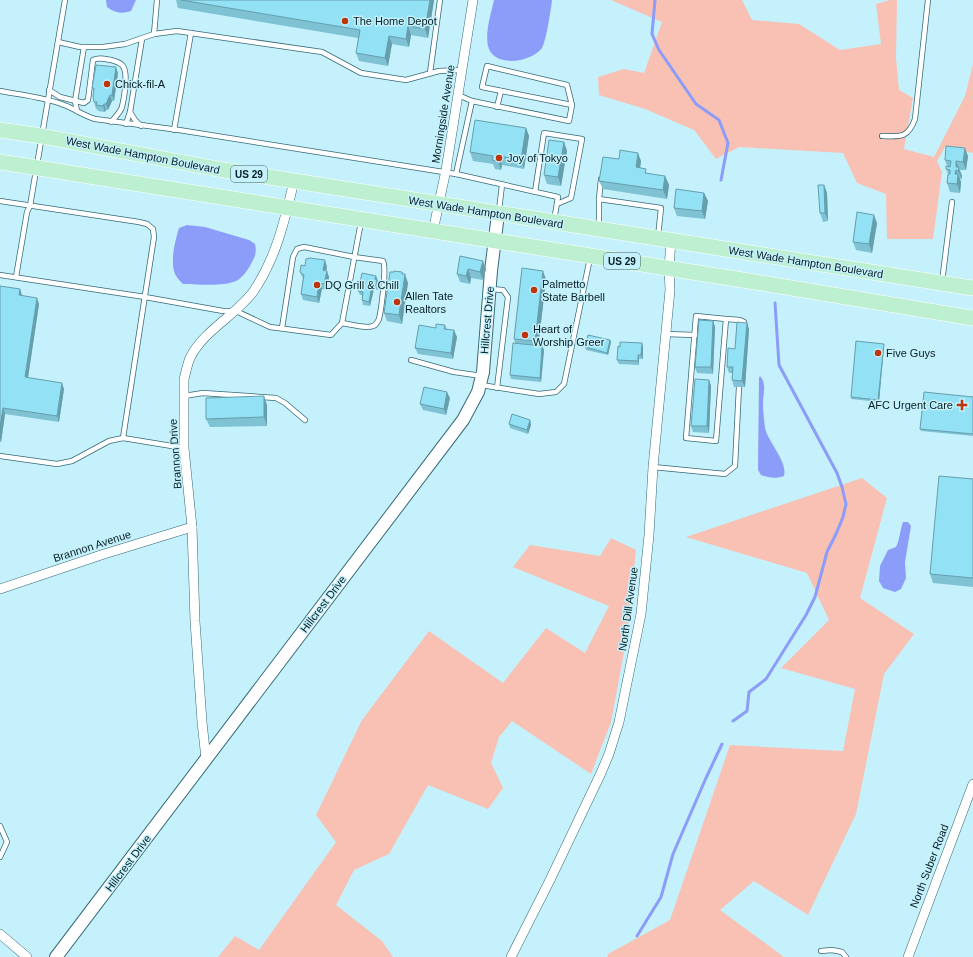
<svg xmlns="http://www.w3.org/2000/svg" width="973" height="957" font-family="Arial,sans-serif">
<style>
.green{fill:#f9c1b3}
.water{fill:#8c9cf9}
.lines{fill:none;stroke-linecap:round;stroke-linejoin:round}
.stream{stroke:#8c9cf9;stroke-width:3}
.service-casing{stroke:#356976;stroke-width:6}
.minor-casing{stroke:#356976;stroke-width:10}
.tertiary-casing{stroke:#356976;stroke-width:14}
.primary-casing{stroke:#fff;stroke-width:16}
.service{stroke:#fff;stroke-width:4.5}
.minor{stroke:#fff;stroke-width:9}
.tertiary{stroke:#fff;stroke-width:12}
.primary{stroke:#bdf0d0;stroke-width:15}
.wall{fill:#7ec2d3}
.shaded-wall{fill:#669eac}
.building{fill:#92e1f5;stroke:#669eac}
.poi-dot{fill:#be340b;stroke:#c5f1fc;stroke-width:1.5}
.labels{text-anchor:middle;stroke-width:3;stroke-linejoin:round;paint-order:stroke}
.shield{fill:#c5f1fc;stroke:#405d64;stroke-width:1}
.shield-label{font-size:10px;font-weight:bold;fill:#071e23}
.poi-label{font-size:11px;fill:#071e23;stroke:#c5f1fc;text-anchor:start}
.street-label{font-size:11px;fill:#071e23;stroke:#c5f1fc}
</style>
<rect width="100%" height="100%" fill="#c5f1fc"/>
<g class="green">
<polygon points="611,0 742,0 752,20 799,24 840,50 881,44 876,4 890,0 897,0 896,58 899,90 913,98 904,149 934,157 965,96 973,64 973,153 945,147 937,161 942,172 933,239 887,239 886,194 857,183 843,153 739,147 716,159 694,130 645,109 599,95 598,77 624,69 644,73 662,22"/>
<polygon points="862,478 887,498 860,598 914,634 884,674 856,814 808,915 754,881 720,910 784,957 607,957 608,954 670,920 730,745 843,751 855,689 781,668 829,620 807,573 686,537"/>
<polygon points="611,538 636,550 627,636 611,722 591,774 512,721 499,737 491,763 503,788 488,809 428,785 389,854 354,870 336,905 382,941 393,957 218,957 235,936 259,950 336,842 316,815 362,720 429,631 503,683 546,628 585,653 609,606 513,567 530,545 600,556"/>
</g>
<g class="water">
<path d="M 106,0 L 136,0 L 131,11 C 121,14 115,13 107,7 Z"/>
<path d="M 494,0 L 552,0 C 551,9 546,42 542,48 C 531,63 493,68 488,46 C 485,31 491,14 494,0 Z"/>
<path d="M 187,225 L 205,227 L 249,240 L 255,244 C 257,252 255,257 251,264 C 248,270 242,278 236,281 C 222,287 199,284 183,284 C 180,281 177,278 175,274 C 170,261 175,241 179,228 Z"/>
<path d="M 760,376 C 767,384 763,394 763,403 C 763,411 764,420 765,428 C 768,442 788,462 784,476 C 776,479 769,478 761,475 L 758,470 L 759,378 Z"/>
<path d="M 903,522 L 908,522 L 911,526 L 905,562 L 906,578 L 901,589 L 895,592 L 883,588 L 879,581 L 880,566 L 888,550 L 896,547 C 900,539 900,530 903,522 Z"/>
</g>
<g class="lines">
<g class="stream">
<polyline points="655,0 652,34 659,50 696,104 719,120 728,143 721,180"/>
<polyline points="733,721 747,711 749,692 766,679 806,615 815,597 827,552 836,534 843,517 846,504 842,487 837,473 779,365 775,303"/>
<polyline points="637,936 661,897 673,854 706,778 722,744"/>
</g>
<g class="service-casing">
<g id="service">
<polyline points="154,34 157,0"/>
<polyline points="58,42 80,47 103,47 125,44 154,34 177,31 322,52 361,73 406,80 439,71 462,70"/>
<polyline points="430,73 440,0"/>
<path d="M 49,90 L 60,97 L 84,103 L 88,100 L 93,60 C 99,57 105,59 111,60 C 115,61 119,62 122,65 C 129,71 124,99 122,107 C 120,113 115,117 111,122"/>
<path d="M 0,91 C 21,95 44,97 64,105 C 75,109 84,116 95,119 L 179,130 L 456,174"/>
<polyline points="458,95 472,101 456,174 558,197 554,221"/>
<polyline points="472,101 569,121 572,105 482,87 487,66 567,85 572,105"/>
<polyline points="497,107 501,91"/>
<polyline points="77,111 75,101 84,47"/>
<polyline points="130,112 135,120 141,126"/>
<polyline points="126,124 130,112 142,39"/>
<polyline points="174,130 191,33"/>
<path d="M 882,136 C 901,137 908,138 915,119 L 928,0"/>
<polyline points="535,192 544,133 582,139 571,198 557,204"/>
<polyline points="599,199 601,179"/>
<polyline points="0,201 139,222 147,224 153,229 154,237 123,438"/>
<polyline points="499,210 502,185"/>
<polyline points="599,226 599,199 661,208 658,237"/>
<polyline points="0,275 145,297 223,311 236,311 270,327 331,335 342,323 361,222"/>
<polyline points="16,277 27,212 30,206 65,0"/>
<polyline points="942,282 952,202"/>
<polyline points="490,289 503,290 508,297 497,388"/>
<polygon points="696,316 726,319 716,441 686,438"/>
<polyline points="726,319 740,320 744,322 745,327"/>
<path d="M 282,328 L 293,257 L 297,249 L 304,247 L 354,257 L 383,261 C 387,268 381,311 379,319 C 377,323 376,325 373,326 C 367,329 349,324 342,323"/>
<polyline points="666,334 695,335"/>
<polyline points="411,360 454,372 482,376"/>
<polyline points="481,385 539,394 556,392 564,384 590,258"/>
<polyline points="184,396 203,393 276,398 285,403 305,420"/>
<polyline points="0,456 57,464 72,461 109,441 123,438 184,448"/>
<polyline points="653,467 725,474 735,466 739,387"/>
<polyline points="0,826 7,842 0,857"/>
<polyline points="821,951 832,950 842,952 846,957"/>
</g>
</g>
<g class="minor-casing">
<g id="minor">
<polyline points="433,231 446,170 473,0"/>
<polyline points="0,589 101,555 192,527"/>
<path d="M 206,759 L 202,722 L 195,621 L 192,527 L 184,448 L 184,379 C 186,372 187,365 190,358 C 203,331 235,316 253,292 C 276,259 285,219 294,181"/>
<polyline points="0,934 27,957"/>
<polyline points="511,957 550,880 601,773 609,754 619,722 641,614 649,535 653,467 670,290 669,268 671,241"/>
<polyline points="908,957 973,784"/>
</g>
</g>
<g class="tertiary-casing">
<polyline id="tertiary" points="56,957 463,420 478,392 483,372 491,271 498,214"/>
</g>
<g class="primary-casing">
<g id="primary">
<polyline points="0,130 41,136 218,169 973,288"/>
<polyline points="0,162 755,282 973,318"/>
</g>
</g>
<use href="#service" class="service"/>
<use href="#minor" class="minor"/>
<use href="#tertiary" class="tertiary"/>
<use href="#primary" class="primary"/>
</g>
<g class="wall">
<polygon points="176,0 434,0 428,38 411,35 409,47 392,44 388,66 359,61 356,53 358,38 178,8"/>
<polygon points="118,73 114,101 112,101 108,110 106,110 105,112 98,111 97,109 96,109 94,102 93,90 92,88"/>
<polygon points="526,128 529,136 524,169 502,165 501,170 495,169 493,164 473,161 470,152"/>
<polygon points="564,142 567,151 561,186 547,184 544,175"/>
<polygon points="968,156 966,170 960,170 962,176 962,179 960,179 961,182 960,193 950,192 947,183 948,174 946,169 947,166 945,160"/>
<polygon points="619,159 641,161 640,168 648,174 665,176 669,185 667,199 603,189 599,181"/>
<polygon points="824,185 827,193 828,221 823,222 820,213"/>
<polygon points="704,193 708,201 705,219 677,216 674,208"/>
<polygon points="877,223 872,253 856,250 853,242"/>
<polygon points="460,256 486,269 483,280 471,278 470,284 460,282 457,274"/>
<polygon points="327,267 326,271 329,277 327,290 322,289 319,303 303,300 301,294 303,279 300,272"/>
<polygon points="403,274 408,283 402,324 387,321 384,313"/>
<polygon points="376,276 379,284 378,290 374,289 370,306 363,305 362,300 363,295 360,295 358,291"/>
<polygon points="546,279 538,346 542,346 544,350 541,382 511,379 510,375 515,343 514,339"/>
<polygon points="0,286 20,289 22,295 39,304 28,378 64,389 59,422 5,414 1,442 0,442"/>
<polygon points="713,321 715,327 713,374 697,373 695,367"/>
<polygon points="445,325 447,329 457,337 453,359 418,354 415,348 436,328"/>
<polygon points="749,329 745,387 734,387 732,380 733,373 729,373 727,367 735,349"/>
<polygon points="610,340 611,342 608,355 586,350 585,347"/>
<polygon points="642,343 643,347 643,359 639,359 639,365 619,364 617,360 620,347"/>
<polygon points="884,346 879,402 851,399 851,397"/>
<polygon points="709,380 711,386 709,433 693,432 691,426"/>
<polygon points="973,397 973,436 921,431 920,429"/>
<polygon points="450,398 446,415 423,410 420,404"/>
<polygon points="267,405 267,426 210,427 206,419"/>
<polygon points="530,420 531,425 528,434 510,428 509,424"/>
<polygon points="973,479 973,587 933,583 930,574"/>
</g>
<g class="shaded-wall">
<polygon points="430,0 434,0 428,38 425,29"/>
<polygon points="408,26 411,35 409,47 406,39"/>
<polygon points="389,36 392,44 388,66 385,58"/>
<polygon points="116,67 118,73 114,101 112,95"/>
<polygon points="110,95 112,101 108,110 106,104"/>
<polygon points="104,104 106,110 105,112 103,106"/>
<polygon points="526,128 529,136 524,169 521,160"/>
<polygon points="564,142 567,151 561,186 558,177"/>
<polygon points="965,148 968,156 966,170 963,162"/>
<polygon points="638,153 641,161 639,176 636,167"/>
<polygon points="499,156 502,165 501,170 498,161"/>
<polygon points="956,161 962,176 962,179 956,167"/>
<polygon points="956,170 958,176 958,174 961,182 960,193 957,184 955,174"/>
<polygon points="665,176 669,185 667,199 663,190"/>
<polygon points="824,185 827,193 828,221 825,213"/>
<polygon points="704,193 708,201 705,219 702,211"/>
<polygon points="874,215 877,223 872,253 869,244"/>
<polygon points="325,260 327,267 325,276 323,270"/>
<polygon points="483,261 486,269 483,280 480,272"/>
<polygon points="468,269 471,278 470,284 466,276"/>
<polygon points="327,271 329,277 327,290 324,284"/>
<polygon points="543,271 546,279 538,350 535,341"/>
<polygon points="402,272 404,279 405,274 408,283 402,324 399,315"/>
<polygon points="376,276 379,284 378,290 375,279"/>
<polygon points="319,283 322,289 319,303 317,297"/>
<polygon points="372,285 374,289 370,306 369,302"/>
<polygon points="20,289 22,296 19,295"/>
<polygon points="37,298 39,304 27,384 25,377"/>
<polygon points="713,321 715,327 713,374 711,367"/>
<polygon points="747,323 749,329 745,387 742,381"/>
<polygon points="454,330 457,337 453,359 451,353"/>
<polygon points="610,340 611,342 608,355 607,353"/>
<polygon points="642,343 643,347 643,359 641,355"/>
<polygon points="884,344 884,346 879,402 878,400"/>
<polygon points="542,346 544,350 541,382 540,378"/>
<polygon points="638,355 639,359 639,365 638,361"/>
<polygon points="709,380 711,386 709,433 707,426"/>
<polygon points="62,383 64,389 59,422 57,416"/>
<polygon points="447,392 450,398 446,415 444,409"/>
<polygon points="264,396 267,405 267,426 264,417"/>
<polygon points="3,408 5,414 1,442 0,439 0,427"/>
<polygon points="530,420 531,425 528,434 527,430"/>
</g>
<g class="building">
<polygon points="181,0 430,0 425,29 408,26 406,39 389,36 385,58 356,53 360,30"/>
<polygon points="96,65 116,67 112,95 110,95 106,104 104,104 103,106 96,105 97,102 94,102 93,96 94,88 92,88"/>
<polygon points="475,120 526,128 521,160 499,156 498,161 492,160 493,156 470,152"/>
<polygon points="549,140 564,142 558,177 544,175"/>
<polygon points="946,146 965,148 963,162 956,161 956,167 959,167 958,171 956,170 955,174 958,174 957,184 947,183 948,174 950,174 950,170 946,169 946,166 950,167 951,161 945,160"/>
<polygon points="620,150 638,153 636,167 646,169 645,173 665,176 663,190 599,181 603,157 619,159"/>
<polygon points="818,185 824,185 825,213 820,213"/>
<polygon points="676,189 704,193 702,211 674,208"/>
<polygon points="857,212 874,215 869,244 853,242"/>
<polygon points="460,256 483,261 480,272 468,269 466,276 457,274"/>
<polygon points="310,258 325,260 323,270 327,271 324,284 319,283 317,297 301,294 304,275 300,272 301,265 305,266 306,259"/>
<polygon points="522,268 543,271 535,341 514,339"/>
<polygon points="394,271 402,272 402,274 405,274 399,315 384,313 390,272 394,272"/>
<polygon points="362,273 376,276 375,279 377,280 376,285 372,285 369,302 362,300 363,292 358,291"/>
<polygon points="0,286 20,289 19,295 37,298 25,377 62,383 57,416 3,408 0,427"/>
<polygon points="699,320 713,321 711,367 695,367"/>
<polygon points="737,322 747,323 742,381 732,380 733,367 727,367 728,348 735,349"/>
<polygon points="436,324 445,325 444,329 454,330 451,353 415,348 419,325 436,328"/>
<polygon points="588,335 610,340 607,353 585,347"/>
<polygon points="856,341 884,344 878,400 851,397"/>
<polygon points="620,342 642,343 641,355 638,355 638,361 617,360 618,346 620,347"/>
<polygon points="513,343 542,346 540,378 510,375"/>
<polygon points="695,379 709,380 707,426 691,426"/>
<polygon points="424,387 447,392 444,409 420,404"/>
<polygon points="924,392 973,397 973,434 920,429"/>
<polygon points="264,396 264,417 206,419 206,398"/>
<polygon points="512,414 530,420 527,430 509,424"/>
<polygon points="939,476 973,479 973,578 930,574"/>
</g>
<g class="poi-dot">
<circle cx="345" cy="21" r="4"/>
<circle cx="107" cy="84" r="4"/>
<circle cx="499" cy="158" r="4"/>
<circle cx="317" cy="285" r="4"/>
<circle cx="534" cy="290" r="4"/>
<circle cx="397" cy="302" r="4"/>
<circle cx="525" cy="335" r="4"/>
<circle cx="878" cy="353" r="4"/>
<path d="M960 399h4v4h4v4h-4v4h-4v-4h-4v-4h4z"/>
</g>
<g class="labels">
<g class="shield">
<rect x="231" y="166" width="36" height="16" rx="3"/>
<rect x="604" y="253" width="36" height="16" rx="3"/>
</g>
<g class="shield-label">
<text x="249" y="178">US 29</text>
<text x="622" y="265">US 29</text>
</g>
<g class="poi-label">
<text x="353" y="25">The Home Depot</text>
<text x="115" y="88">Chick-fil-A</text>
<text x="507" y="162">Joy of Tokyo</text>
<text x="542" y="288">Palmetto<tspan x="542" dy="13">State Barbell</tspan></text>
<text x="325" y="289">DQ Grill &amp; Chill</text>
<text x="405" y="300">Allen Tate<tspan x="405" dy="13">Realtors</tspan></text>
<text x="533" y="333">Heart of<tspan x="533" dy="13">Worship Greer</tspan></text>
<text x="886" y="357">Five Guys</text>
<text x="953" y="409" text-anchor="end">AFC Urgent Care</text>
</g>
<g class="street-label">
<text transform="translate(443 114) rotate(-81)" y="4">Morningside Avenue</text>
<text transform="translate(143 155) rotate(11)" y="4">West Wade Hampton Boulevard</text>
<text transform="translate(486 212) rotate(9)" y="4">West Wade Hampton Boulevard</text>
<text transform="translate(806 262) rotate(9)" y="4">West Wade Hampton Boulevard</text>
<text transform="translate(487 320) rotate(-85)" y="4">Hillcrest Drive</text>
<text transform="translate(175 454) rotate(-94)" y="4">Brannon Drive</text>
<text transform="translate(92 546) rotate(-18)" y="4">Brannon Avenue</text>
<text transform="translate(323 604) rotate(-53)" y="4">Hillcrest Drive</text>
<text transform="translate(628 609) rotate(-82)" y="4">North Dill Avenue</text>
<text transform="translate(128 863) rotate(-53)" y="4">Hillcrest Drive</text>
<text transform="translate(929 866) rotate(-69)" y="4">North Suber Road</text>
</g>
</g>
</svg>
